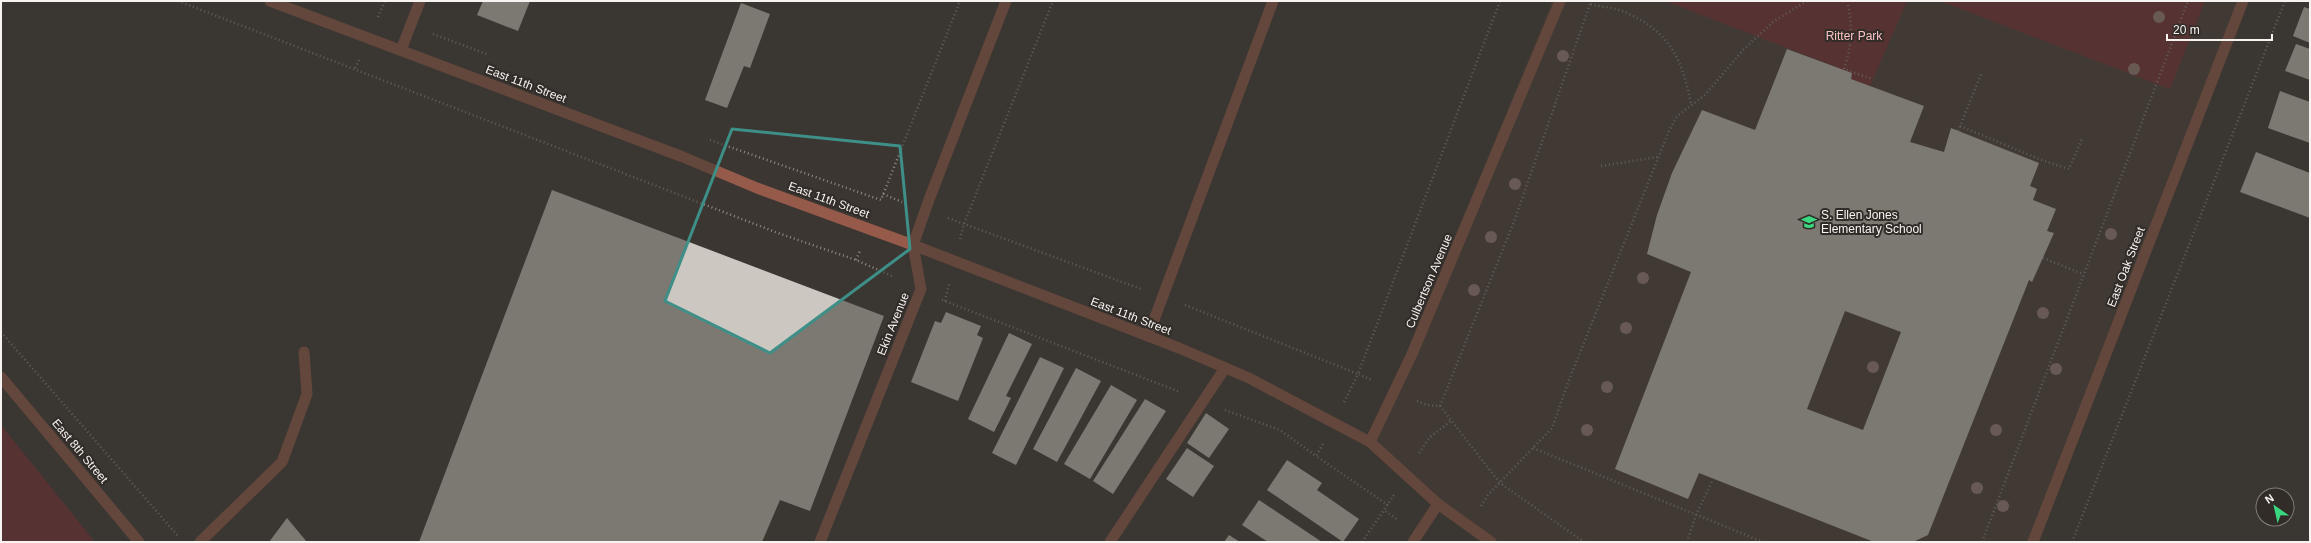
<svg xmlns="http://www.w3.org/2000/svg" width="2311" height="543" font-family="Arial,sans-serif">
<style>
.built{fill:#4a3f38}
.green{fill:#792e35}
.building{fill:#ccc7c1;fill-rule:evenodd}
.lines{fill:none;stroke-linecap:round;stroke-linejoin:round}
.path{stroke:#908c89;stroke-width:2.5;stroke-dasharray:1 3;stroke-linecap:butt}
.service{stroke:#955a49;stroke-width:11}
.minor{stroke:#955a49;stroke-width:11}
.tertiary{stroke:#955a49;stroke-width:11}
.tree{fill:#a38382}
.marked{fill:none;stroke:#3d8f88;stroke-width:3;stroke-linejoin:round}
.labels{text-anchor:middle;stroke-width:4;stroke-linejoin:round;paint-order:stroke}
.park-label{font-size:12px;fill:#f8c2c3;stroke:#312c28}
.street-label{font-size:12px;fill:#f7f3f1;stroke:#312c28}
.poi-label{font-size:12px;fill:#f7f3f1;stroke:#312c28;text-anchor:start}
</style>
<rect width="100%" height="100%" fill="#3b3632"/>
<polygon class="built" points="1552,1 2243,1 2033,542 1491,542 1370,442"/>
<g class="green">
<polygon points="1665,1 1907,1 1870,86 1851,79 1852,73"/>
<polygon points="1940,1 2205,1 2170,89"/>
<polygon points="1,425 95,542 1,542"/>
</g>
<g class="building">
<polygon points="483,1 530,1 518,31 477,15"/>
<polygon points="741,3 770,14 750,68 744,66 727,108 705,100"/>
<polygon points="2304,7 2310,9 2310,43 2293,36"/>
<polygon points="2296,44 2310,49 2310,80 2285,71"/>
<path d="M 1787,49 L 1852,73 L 1851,79 L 1924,106 L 1910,142 L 1944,152 L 1951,128 L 2039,163 L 2030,186 L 2037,189 L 2033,200 L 2056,209 L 2047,231 L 2054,233 L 2032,282 L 2029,280 L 1928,535 L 1913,542 L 1874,542 L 1699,473 L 1688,499 L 1615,469 L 1691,272 L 1647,254 L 1657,215 L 1672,173 L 1702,110 L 1755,130 ZM 1845,311 L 1901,332 L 1863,430 L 1807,409 Z"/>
<polygon points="2280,91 2310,102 2310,143 2268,128"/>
<polygon points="2256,152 2310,173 2310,218 2240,192"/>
<polygon points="552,190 884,316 810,511 780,500 762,542 419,542"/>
<polygon points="946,312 981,326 977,335 983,338 958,401 911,382 935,321 941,323"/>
<polygon points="1009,333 1032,344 1006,396 1011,398 994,432 968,419"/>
<polygon points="1040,357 1064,368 1016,465 992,453"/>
<polygon points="1076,368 1101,381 1057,462 1033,449"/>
<polygon points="1111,385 1137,400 1090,479 1064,464"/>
<polygon points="1145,399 1166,411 1113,494 1093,481"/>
<polygon points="1206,413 1229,429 1209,458 1187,443"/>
<polygon points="1187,448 1214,466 1193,497 1166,479"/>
<polygon points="1287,460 1322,483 1317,490 1359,519 1343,542 1267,490"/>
<polygon points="1259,500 1322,542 1268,542 1242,525"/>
<polygon points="287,518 307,542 269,542"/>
<polygon points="1229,535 1240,542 1224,542"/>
</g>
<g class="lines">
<g class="path">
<polyline points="178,1 778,233 856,260 894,277"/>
<path d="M 1591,1 L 1590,4 C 1603,7 1618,8 1629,14 C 1671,33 1683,62 1691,104"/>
<path d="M 1847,1 C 1853,25 1852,46 1844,69 L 1872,79"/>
<polyline points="378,17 385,1"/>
<polyline points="433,34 489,55"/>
<polyline points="355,68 359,60"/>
<polyline points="1960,126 2044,161 2069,169 2082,139"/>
<polyline points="1958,131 1982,72"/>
<polyline points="710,140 881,200 960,1"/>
<polyline points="1601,166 1658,157"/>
<polyline points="883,194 902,202"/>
<polyline points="948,218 1141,289"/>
<polyline points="960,239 964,224 1053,1"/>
<polyline points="2043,258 2083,274"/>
<polyline points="856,260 860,251"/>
<polyline points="942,300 1180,392"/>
<polyline points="945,301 949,284"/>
<polyline points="1185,305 1358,374 1500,1"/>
<polyline points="1,332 178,536"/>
<polyline points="1417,401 1427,405 1440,406"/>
<polyline points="1344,402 1358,374 1372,380"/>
<polyline points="1440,406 1515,219 1590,4"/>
<polyline points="1440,406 1500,483 1584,542"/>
<polyline points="1225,410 1280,430 1316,456"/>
<polyline points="1323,444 1316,456 1388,505"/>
<polyline points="1533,448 1763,542"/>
<polyline points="1419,453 1430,437 1451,421"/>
<polyline points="1394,495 1384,510 1398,520"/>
<polyline points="1481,506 1488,495 1552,428 1569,380 1669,131 1677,116 1705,95 1743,50 1774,21 1807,1"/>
<polyline points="1362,542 1384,510"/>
<polyline points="1687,542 1696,515 1712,481"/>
<polyline points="1982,542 2188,1"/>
<polyline points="2072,542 2285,1"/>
</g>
<g class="service">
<polyline points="1148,336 1273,1"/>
<polyline points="200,542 282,462 307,394 304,352"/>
<polyline points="1110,542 1225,368"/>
</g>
<g class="minor">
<polyline points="270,1 683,157 757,188 913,245 1179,348 1249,378 1370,442 1438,504 1491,542"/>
<polyline points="401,50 420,1"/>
<polyline points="1370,442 1412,354 1560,1"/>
<polyline points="820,542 921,289 913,245 930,197 1006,1"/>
<polyline points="1413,542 1438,504"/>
<polyline points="2033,542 2243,1"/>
</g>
<polyline class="tertiary" points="1,377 139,542"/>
</g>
<g class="tree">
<circle cx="2159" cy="17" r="6"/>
<circle cx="1563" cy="56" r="6"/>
<circle cx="2134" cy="69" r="6"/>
<circle cx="1515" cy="184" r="6"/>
<circle cx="2111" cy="234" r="6"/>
<circle cx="1491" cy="237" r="6"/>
<circle cx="1643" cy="278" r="6"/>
<circle cx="1474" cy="290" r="6"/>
<circle cx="2043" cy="313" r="6"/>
<circle cx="1626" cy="328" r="6"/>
<circle cx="1873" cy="367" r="6"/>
<circle cx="2056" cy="369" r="6"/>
<circle cx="1607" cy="387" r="6"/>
<circle cx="1587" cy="430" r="6"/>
<circle cx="1996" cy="430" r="6"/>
<circle cx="1977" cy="488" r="6"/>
<circle cx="2003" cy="506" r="6"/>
</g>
<path d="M0 0H2311V543H0ZM 732,129 L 900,146 L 910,249 L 770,353 L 665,301 Z" fill="#3b3632" fill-opacity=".55" fill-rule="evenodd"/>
<path class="marked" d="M 732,129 L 900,146 L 910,249 L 770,353 L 665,301 Z"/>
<defs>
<g id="school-bare" transform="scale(1.2)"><path d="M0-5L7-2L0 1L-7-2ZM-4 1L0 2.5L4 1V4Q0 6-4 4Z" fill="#39d87f" stroke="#312c28" stroke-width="2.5" paint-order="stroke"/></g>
</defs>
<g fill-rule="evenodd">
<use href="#school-bare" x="1809" y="222"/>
</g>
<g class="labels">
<g class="park-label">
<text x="1854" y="40">Ritter Park</text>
</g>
<g class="street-label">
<text transform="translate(526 84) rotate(21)" y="4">East 11th Street</text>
<text transform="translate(829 200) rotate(20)" y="4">East 11th Street</text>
<text transform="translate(2126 267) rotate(-69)" y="4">East Oak Street</text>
<text transform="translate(1429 281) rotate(-67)" y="4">Culbertson Avenue</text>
<text transform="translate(1131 316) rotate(21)" y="4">East 11th Street</text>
<text transform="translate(893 324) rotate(-68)" y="4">Ekin Avenue</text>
<text transform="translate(80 451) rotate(50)" y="4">East 8th Street</text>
</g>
<g class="poi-label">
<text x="1821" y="219">S. Ellen Jones<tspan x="1821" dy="14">Elementary School</tspan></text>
</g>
</g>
<rect width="2311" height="543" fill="none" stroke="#f7f3f1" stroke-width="4"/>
<g transform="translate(2275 507) rotate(326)"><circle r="19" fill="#312c28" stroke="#807c78"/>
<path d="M0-3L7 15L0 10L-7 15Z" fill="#39d87f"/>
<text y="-6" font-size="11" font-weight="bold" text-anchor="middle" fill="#f7f3f1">N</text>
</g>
<path d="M2167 34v6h105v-6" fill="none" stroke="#f7f3f1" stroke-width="2"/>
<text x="2173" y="34" font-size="12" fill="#f7f3f1" stroke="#312c28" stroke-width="3" paint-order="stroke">20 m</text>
</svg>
